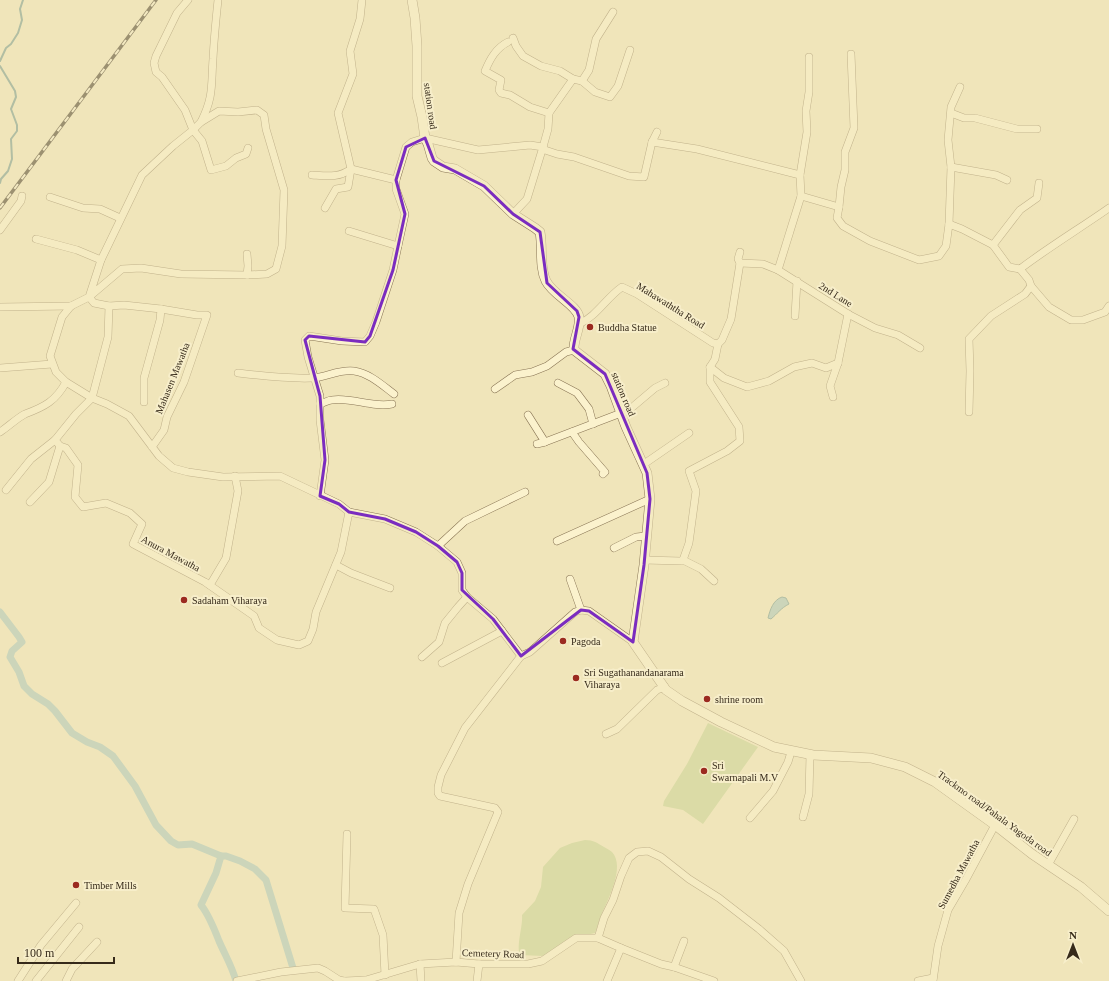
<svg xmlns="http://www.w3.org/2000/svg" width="1109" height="981" font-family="Georgia,serif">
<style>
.green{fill:#c1ce8e}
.water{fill:#9fc1ba;stroke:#668e88}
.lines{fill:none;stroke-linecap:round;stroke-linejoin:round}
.stream{stroke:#668e88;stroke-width:2}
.canal{stroke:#9fc1ba;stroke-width:7}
.minor-casing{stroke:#887454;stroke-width:8}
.tertiary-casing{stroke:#887454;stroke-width:10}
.minor{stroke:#fbf2cd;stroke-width:7}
.tertiary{stroke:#fbf2cd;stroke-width:9}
.rail-casing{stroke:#362a1a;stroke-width:3.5}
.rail{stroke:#f7eeca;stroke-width:2;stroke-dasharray:6;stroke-linecap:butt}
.marked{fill:none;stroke:#7b2cbf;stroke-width:3;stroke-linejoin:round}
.poi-dot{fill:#9b2a20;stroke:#f7eeca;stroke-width:1.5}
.labels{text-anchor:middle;stroke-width:4;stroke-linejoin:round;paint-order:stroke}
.street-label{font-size:10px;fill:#362a1a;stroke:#f7eeca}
.poi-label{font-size:10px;fill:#362a1a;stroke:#f7eeca;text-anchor:start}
</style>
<rect width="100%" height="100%" fill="#f0e5ba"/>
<g class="green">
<polygon points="708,723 758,747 703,824 683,810 663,806 664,801 687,764"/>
<path d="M 585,840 C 594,840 597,843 604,847 C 607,849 610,850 612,852 C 626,867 607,901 601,916 C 599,921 597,928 595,933 L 569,939 L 543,956 L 520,955 C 516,945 523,927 522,915 L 535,901 L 541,887 L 543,867 L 560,848 L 572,843 Z"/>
</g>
<path class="water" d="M 782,597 L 786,598 L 789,604 C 781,608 777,614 771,619 L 768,618 C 770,610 773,600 782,597 Z"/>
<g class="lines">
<g class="stream">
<polyline points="0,61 6,48 11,44 18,33 22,20 20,9 23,0"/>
<polyline points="0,66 15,91 16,97 11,109 17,125 17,131 11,139 12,159 8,171 1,179 0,183"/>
</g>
<g class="canal">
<path d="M 0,612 L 19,637 L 22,642 L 12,651 L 10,657 L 19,672 L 24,686 L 32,694 L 48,704 L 55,711 L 72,733 L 87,742 L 100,747 L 113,756 L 135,786 L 156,825 L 171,841 L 178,845 L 192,844 L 221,856 L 216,873 L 201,905 C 209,915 214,928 219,941 C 225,955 232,966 236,981"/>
<polyline points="221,856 226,856 240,861 255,869 266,880 293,968"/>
</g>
<g class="minor-casing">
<g id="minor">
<polyline points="188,0 177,13 156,56 154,63 156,72 162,77 185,110 193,130 202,141 211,170 226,166 236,158 246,154 248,148"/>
<polyline points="513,38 516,46 523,56 541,66 560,71 573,79"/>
<path d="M 508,42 C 496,48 490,59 485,71 L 501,80 L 499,90 L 501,93 L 510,95 L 530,107 L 549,113 L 548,129 L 543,147 L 545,150 L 557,154 L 574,157 L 629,176 L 644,177 L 652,142 L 657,132"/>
<polyline points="582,81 595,92 610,97 618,86 630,50"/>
<polyline points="549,113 573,79 582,81 589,70 596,39 613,12"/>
<polyline points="951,113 964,118 975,118 1017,129 1037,129"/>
<path d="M 201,122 C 214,96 211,85 213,59 C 214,39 216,19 218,0"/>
<polyline points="652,142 697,149 800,175 801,196 839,207 837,218 843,226 870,241 919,260 939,256 946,246 949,224 951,167 948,140 951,107 960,87"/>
<polyline points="951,167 996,175 1007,180"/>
<path d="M 312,175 C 327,176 339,178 351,169 L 396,180"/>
<polyline points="800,175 807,132 806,111 809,92 809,57"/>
<polyline points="50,197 83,208 100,209 120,218"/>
<polyline points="839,207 841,187 845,170 845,152 854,128 851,54"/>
<polyline points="325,208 336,189 348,187 351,169 338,113 353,74 350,51 360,19 362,0"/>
<path d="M 949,224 L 962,229 L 993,245 L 1009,267 L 1020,269 C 1049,247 1079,229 1109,208"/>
<polyline points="0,230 21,201 22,196"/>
<polyline points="349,231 398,246"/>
<polyline points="36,239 77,250 101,260"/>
<polyline points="993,245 1020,210 1037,198 1039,183"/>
<polyline points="740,263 763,264 778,270 848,314 875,328 898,335 920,348"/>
<polyline points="1020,269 1029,280 1031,286 1049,307 1071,320 1083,320 1105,312 1109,306"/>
<polyline points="778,270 801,196"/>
<polyline points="247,275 248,266 247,254"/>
<polyline points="109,306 108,337 92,398 76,414 55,440 60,446 66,448 78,465 75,497 83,507 106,503 130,513 142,524 133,544 205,582 254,616 259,628 277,640 299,645 308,641 313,629 316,612 341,552 349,512 385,519 416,532 438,546 457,562 462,573 462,590 467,597 493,619 521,656 530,652 575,612 581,610 589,611 633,642"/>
<polyline points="0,307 71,306"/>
<polyline points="795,316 797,281"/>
<path d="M 579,324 C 597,316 606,298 622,287 L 637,294 L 713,343 L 718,344"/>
<polyline points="710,367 724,378 747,387 769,381 794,367 812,363 826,368 838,363"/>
<polyline points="0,368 52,364"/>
<path d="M 238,373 C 263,376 287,379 312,378 C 327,377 339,369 354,371 C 369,373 382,385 394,394"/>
<polyline points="558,383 577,393 589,409 593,424"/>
<polyline points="495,389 515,375 532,372 547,366 566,352 574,350"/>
<polyline points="833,397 830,386 838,363 848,314"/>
<polyline points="144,402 144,378 160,320 161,309"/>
<path d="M 320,404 C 324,403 328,400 332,400 C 352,397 372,408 392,404"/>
<polyline points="969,412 970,371 969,339 991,316 1025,294 1031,286"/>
<polyline points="528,415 545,442"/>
<path d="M 0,432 C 8,427 17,418 25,414 C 44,407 56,401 66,382"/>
<polyline points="572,432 579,442 605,472 603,474"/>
<polyline points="537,444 545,442 629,410 655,388 665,383"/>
<polyline points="152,447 164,430 167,417 184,382 207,315 197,315 161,309 124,305 109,306 94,303 89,297 122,269 141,268 181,274 247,275 267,274 276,269 282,246 284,190 266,129 264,115 257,110 238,112 219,111 201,122 193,130 173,146 142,175 101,260 89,297 71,306 62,317 50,356 56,372 66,382 92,398 107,404 129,416 159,456 173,468 188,472 223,477 280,476 339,504 349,512"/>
<polyline points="644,464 689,433"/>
<polyline points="6,490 31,459 55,440"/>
<polyline points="320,496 325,460 320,420 320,396 308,357 305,340 309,336 342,341 365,342 370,336 376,322 393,270 398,246 405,214 396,189 396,180 406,147 412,142 425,138 478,150 530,145 543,147 527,199 513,214"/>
<polyline points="30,502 49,482 60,446"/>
<polyline points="557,541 650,499"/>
<polyline points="438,546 465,521 525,492"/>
<polyline points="614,548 636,537 646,536"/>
<polyline points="644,560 681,561 683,560 701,569 714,581"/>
<polyline points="683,560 689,543 696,491 689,471 727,451 740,441 739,427 710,382 710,367 715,359 718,344 722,340 731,319 740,263 738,259 740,252"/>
<polyline points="336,565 351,573 390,588"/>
<polyline points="570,579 581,610"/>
<polyline points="210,585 226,558 238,491 235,476"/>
<polyline points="422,657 439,642 445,623 458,607 467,597"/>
<polyline points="442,663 502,631"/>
<polyline points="606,734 617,729 657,690 665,687"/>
<polyline points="803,817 809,794 810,755"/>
<polyline points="750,818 773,791 788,762 791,752"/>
<polyline points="347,834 345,908 374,909 383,935 385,975"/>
<polyline points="1048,865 1074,819"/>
<polyline points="598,938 604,918 613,900 621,876 629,858 637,852 648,851 661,857 689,879 719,898 759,929 784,951 801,981"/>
<polyline points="621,948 661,964 674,967 714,981"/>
<polyline points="456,962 459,913 468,884 498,812 495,808 440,796 438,793 438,787 441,775 465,728 521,656"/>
<polyline points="420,964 421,981"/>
<polyline points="674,967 684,941"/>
<polyline points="18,981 41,945 76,903"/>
<polyline points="36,981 79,927"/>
<polyline points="66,981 72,969 97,942"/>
<polyline points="237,981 281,972 318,968 325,971 339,980 344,981"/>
<polyline points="345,981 366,980 420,964 456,962 479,964 528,964 542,961 576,938 598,938 621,948 607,981"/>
<polyline points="477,981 479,964"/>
<polyline points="918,981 933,978"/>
<polyline points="933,981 938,946 948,910 965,881 995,825"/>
</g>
</g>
<g class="tertiary-casing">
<path id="tertiary" d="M 412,0 L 415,18 L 417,46 L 417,96 L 422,117 L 425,138 L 428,144 L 432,158 L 434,161 L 443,167 L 455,169 L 484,186 L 513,214 L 535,228 L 540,232 C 543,248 539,267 546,281 C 553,295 577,305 579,317 C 581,328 573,339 574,350 L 605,374 L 611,386 L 626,427 L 647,473 L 650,499 L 644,565 L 633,642 L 666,690 L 682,701 L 721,722 L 774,747 L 813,755 L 871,758 L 905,767 L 935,782 L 995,825 L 1032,854 L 1081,887 L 1109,911"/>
</g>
<use href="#minor" class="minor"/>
<use href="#tertiary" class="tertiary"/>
<g class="rail-casing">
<polyline id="rail" points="0,208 156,0"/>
</g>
<use href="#rail" class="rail"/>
</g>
<path d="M0 0H1109V981H0ZM 425,138 L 434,161 L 484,186 L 513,214 L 540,232 L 547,283 L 577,311 L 579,317 L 573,349 L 605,374 L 647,473 L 650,499 L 644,565 L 633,642 L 589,611 L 581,610 L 521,656 L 493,619 L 462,590 L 462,573 L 457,562 L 438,546 L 416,532 L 385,519 L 349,512 L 339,504 L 320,496 L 325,460 L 320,396 L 305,340 L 309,336 L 365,342 L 370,336 L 393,270 L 405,214 L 396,180 L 406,147 Z" fill="#f0e5ba" fill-opacity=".55" fill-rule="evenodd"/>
<path class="marked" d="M 425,138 L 434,161 L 484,186 L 513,214 L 540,232 L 547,283 L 577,311 L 579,317 L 573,349 L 605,374 L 647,473 L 650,499 L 644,565 L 633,642 L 589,611 L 581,610 L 521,656 L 493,619 L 462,590 L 462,573 L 457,562 L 438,546 L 416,532 L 385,519 L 349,512 L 339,504 L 320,496 L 325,460 L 320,396 L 305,340 L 309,336 L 365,342 L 370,336 L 393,270 L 405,214 L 396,180 L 406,147 Z"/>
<g class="poi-dot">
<circle cx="590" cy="327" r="4"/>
<circle cx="184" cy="600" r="4"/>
<circle cx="563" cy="641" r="4"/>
<circle cx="576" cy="678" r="4"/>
<circle cx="707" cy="699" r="4"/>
<circle cx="704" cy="771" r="4"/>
<circle cx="76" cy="885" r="4"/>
</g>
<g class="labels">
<g class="street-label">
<text transform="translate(431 106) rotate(82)" y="4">station road</text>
<text transform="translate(836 294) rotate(32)" y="4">2nd Lane</text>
<text transform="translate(671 305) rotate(32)" y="4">Mahawaththa Road</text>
<text transform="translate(172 378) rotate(-68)" y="4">Mahasen Mawatha</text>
<text transform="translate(624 394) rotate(67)" y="4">station road</text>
<text transform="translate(171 553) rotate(28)" y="4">Anura Mawatha</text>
<text transform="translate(995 813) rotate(36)" y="4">Trackmo road/Pahala Yagoda road</text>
<text transform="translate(958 874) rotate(-62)" y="4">Sumedha Mawatha</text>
<text transform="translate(493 953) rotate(2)" y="4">Cemetery Road</text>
</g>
<g class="poi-label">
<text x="598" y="331">Buddha Statue</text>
<text x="192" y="604">Sadaham Viharaya</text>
<text x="571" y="645">Pagoda</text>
<text x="584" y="676">Sri Sugathanandanarama<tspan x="584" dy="12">Viharaya</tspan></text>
<text x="715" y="703">shrine room</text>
<text x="712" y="769">Sri<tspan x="712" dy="12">Swarnapali M.V</tspan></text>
<text x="84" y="889">Timber Mills</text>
</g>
</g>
<g transform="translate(1073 945)" stroke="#f7eeca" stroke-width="3" paint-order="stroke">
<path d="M0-3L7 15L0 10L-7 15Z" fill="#362a1a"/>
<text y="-6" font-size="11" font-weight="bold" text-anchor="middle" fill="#362a1a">N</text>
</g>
<path d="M18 957v6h96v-6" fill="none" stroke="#362a1a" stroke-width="2"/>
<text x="24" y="957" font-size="12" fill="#362a1a" stroke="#f7eeca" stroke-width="3" paint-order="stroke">100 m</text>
</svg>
